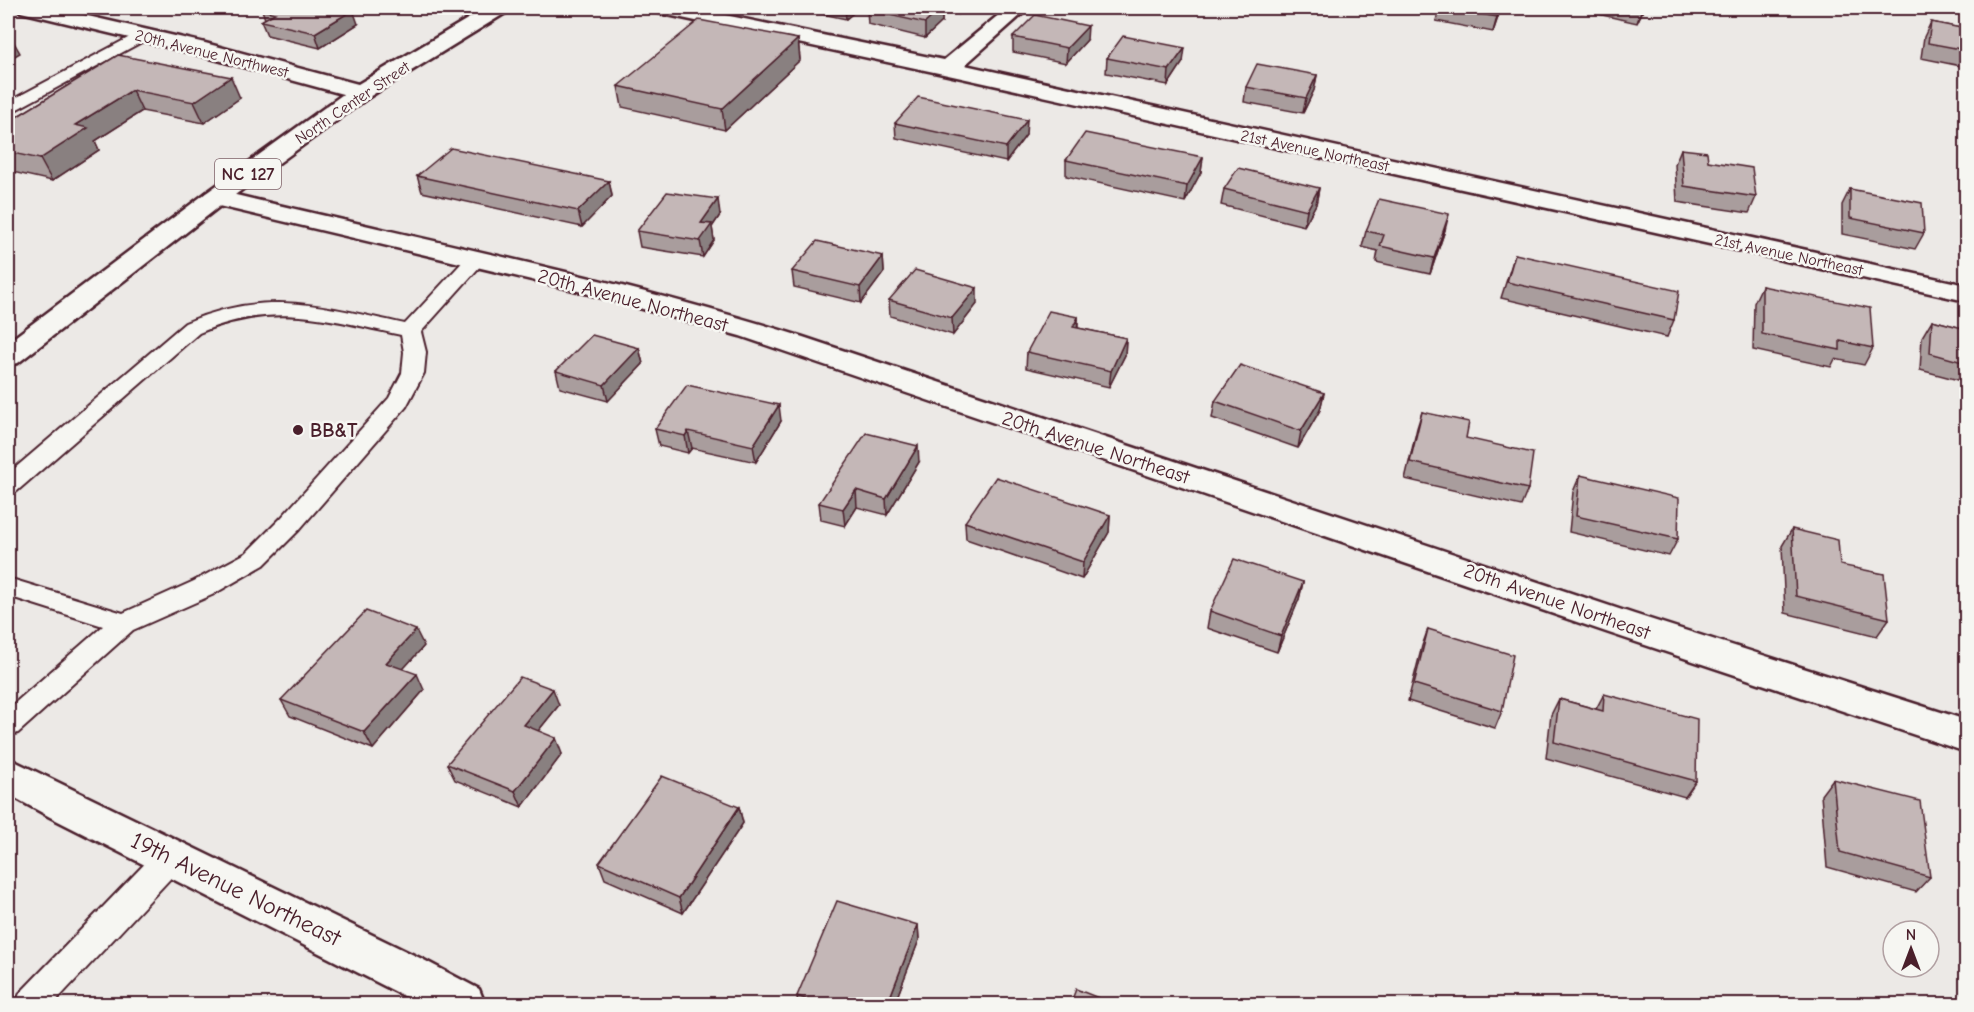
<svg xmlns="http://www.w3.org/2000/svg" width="1974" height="1012" font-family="'Comic Neue',sans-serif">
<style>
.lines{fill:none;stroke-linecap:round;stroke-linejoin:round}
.service-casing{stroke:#4a1f2b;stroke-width:4}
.minor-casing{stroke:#4a1f2b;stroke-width:5}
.primary-casing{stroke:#4a1f2b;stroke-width:5}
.service{fill:#f6f6f2;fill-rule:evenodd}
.minor{fill:#f6f6f2;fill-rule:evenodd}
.primary{fill:#f6f6f2;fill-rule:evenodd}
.wall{fill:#a99d9d;stroke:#4a1f2b;stroke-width:1.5}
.shaded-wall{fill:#898080;stroke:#4a1f2b;stroke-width:1.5}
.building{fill:#c4b7b7;stroke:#4a1f2b;stroke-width:1.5}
.poi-dot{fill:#4a1f2b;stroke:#f6f6f2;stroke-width:2}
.labels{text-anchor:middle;stroke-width:5;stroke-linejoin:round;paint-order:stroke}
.far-street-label{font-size:16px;fill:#4a1f2b;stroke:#f6f6f2}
.shield{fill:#f6f6f2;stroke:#7e6067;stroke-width:1.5}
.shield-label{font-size:18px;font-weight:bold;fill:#4a1f2b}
.street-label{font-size:20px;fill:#4a1f2b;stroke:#f6f6f2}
.poi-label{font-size:20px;font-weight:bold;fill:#4a1f2b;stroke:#f6f6f2;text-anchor:start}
.near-street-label{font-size:24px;fill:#4a1f2b;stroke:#f6f6f2}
</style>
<rect width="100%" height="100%" fill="#ece9e6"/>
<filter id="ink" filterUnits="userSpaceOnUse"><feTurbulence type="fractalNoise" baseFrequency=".0167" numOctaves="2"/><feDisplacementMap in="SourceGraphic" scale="12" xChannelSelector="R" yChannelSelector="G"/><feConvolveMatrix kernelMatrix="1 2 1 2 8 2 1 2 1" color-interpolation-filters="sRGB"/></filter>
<g filter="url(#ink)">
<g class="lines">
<g class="service-casing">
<g id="service">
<polygon points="143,30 149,32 151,35 149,38 8,114 8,102"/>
<path d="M 476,253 L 483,255 L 486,259 L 483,263 L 421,332 L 426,352 L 424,373 L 406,407 L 299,530 L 264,565 L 212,595 L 133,630 L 18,733 L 8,736 L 8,709 L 103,626 L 8,596 L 8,578 L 123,613 L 194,581 L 246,553 L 281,518 L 389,398 L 402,373 L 404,352 L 401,335 C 327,319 272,301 199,333 L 16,492 L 8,494 L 8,474 L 185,323 C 267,288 322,306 405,324 L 469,255 Z"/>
<polygon points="171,844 182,848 186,857 182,866 53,1004 16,1004 20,993 160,848"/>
</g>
</g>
<g class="minor-casing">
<g id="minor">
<polygon points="17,8 53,8 205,43 369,87 373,92 369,97 361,99 192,53 21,12"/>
<polygon points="652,8 691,8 944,60 1007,8 1029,8 965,65 1966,285 1966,301 948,75 663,14 656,12"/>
<path d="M 215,190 C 412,238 610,276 803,337 L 1634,614 L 1966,720 L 1966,752 L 1609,633 L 740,336 L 578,291 L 206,203 L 202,198 L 206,193 Z"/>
<polygon points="8,758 422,959 479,989 485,1004 420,1004 50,817 8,794"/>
</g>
</g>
<g class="primary-casing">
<polygon id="primary" points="486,8 511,8 507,12 369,97 224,203 18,363 8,365 8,342 206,193 353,87"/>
</g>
<use href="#service" class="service"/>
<use href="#minor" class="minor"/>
<use href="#primary" class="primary"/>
</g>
<g class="wall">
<polygon points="794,8 859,8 846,19"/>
<polygon points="870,8 966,8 959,14 942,11 942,22 925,38 868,24 867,10"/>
<polygon points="1439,8 1501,8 1493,32 1436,21"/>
<polygon points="1577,8 1644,8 1637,23 1576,9"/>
<polygon points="262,10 358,24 320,48 267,35 261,21 265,19"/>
<polygon points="1931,22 1966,29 1966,67 1921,58 1924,37"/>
<polygon points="1013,37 1087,40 1066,63 1013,52"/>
<polygon points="798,39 800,60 725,130 622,107 618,86"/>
<polygon points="118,55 240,98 204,123 142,111 95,141 99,150 52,181 8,171 8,122"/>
<polygon points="1107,58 1183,62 1168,85 1106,73"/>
<polygon points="1317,75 1314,90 1303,113 1244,102 1246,87"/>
<polygon points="895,123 1026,135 1006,162 896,138"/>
<polygon points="1681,149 1708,161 1756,197 1749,213 1677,202 1675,164"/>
<polygon points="1203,157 1201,172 1185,202 1066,176 1066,160"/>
<polygon points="417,176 609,181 612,196 582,227 422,192"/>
<polygon points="1319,188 1316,204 1304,226 1221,205 1224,189"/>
<polygon points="1850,189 1924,233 1915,249 1842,234 1842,205"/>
<polygon points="720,215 712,227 714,240 703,257 640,247 637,231"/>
<polygon points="1445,230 1430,274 1376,262 1378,251 1362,247 1366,231"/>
<polygon points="1515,254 1674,320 1667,337 1501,298"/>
<polygon points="883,256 884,272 861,303 794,287 792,271"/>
<polygon points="1762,286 1873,348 1864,365 1835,359 1831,367 1753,350 1754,303"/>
<polygon points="889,300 977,304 953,335 890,316"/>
<polygon points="1078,317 1078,328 1126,338 1125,355 1109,387 1026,368 1027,352"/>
<polygon points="1932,320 1966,329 1966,382 1920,370 1922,337"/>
<polygon points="639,348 643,364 608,401 560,388 556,371"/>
<polygon points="1324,393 1320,410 1298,448 1212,418 1215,401"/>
<polygon points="1422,412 1466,438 1528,489 1521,506 1405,479 1417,428"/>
<polygon points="781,421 756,462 692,448 688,453 659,446 655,429"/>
<polygon points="919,462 887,515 857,507 845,526 821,520 819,503"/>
<polygon points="1580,475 1678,539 1669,556 1569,532 1573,492"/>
<polygon points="1110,515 1109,532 1082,579 966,539 965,522"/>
<polygon points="1792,529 1840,565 1889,619 1877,636 1785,613 1782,546"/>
<polygon points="1303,582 1299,599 1277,652 1207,628 1210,611"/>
<polygon points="1428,629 1502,711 1495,728 1408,701 1422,646"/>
<polygon points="424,646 403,669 424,690 373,749 290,716 281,700"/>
<polygon points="1604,694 1696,781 1685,797 1546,758 1551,715 1559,699 1596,709"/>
<polygon points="559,705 538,731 562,754 522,807 455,780 447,764"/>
<polygon points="1833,779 1930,877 1916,892 1827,867 1821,795"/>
<polygon points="739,807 743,823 683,913 605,879 599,863"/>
<polygon points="918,925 919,940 894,1005 798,1005 797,996"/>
</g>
<g class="shaded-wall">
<polygon points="845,8 859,8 846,19"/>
<polygon points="942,8 942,22 925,38 925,23"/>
<polygon points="959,8 966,8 959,14"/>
<polygon points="1500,8 1501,8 1493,32 1497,17"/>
<polygon points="1642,8 1644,8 1637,23"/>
<polygon points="353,10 358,24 320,48 315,33"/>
<polygon points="1088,26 1087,40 1066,63 1067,48"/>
<polygon points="12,39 20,53 8,60 8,41"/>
<polygon points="798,39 800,60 725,130 722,109"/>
<polygon points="1185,48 1183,62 1168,85 1169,70"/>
<polygon points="1317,75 1314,90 1303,113 1306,98"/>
<polygon points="231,77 240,98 204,123 194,102"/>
<polygon points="132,90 142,111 95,141 99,150 52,181 40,159 75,125"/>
<polygon points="1027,120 1026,135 1006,162 1006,147"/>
<polygon points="1203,157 1201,172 1185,202 1187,186"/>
<polygon points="609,181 612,196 582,227 578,211"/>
<polygon points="1319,188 1316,204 1304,226 1307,210"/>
<polygon points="718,199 720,215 712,227 714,240 703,257 700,241 701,223"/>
<polygon points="1449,214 1445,230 1430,274 1434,258"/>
<polygon points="883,256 884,272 861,303 860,287"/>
<polygon points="977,288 977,304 953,335 952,318"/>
<polygon points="1078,317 1077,333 1073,327"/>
<polygon points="1126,338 1125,355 1109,387 1111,371"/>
<polygon points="639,348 643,364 608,401 604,385"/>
<polygon points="1324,393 1320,410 1298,448 1301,431"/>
<polygon points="779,405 781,421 756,462 753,446"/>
<polygon points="688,431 692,448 688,453 685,436"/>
<polygon points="918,446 919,462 887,515 886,499"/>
<polygon points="856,490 857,507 845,526 843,509"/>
<polygon points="1110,515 1109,532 1082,579 1083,562"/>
<polygon points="1303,582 1299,599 1277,652 1281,636"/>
<polygon points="416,630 424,646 394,679 386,663"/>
<polygon points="417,674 424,690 373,749 364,732"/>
<polygon points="553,689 559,705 530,741 524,725"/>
<polygon points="556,738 562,754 522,807 515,791"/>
<polygon points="739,807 743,823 683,913 679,898"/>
<polygon points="918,925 919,940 894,1005 887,1005"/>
</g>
<g class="building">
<polygon points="266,8 343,8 353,10 315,33 261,21 275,13 262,10"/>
<polygon points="870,8 942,8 925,23 867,10"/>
<polygon points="1443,8 1500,8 1497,17"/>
<polygon points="1035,15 1088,26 1067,48 1013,37"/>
<polygon points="699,20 798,39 722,109 618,86"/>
<polygon points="1931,22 1966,29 1966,50 1928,43"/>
<polygon points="1123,36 1185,48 1169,70 1107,58"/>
<polygon points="118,55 231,77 194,102 132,90 75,125 88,128 40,159 8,152 8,122"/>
<polygon points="1257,64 1317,75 1306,98 1246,87"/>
<polygon points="918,97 1027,120 1006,147 895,123"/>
<polygon points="1085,133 1203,157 1187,186 1066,160"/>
<polygon points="451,148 609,181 578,211 417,176"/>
<polygon points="1681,149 1707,152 1708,161 1752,168 1756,197 1684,186"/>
<polygon points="1238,168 1319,188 1307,210 1224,189"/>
<polygon points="1850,189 1922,203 1924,233 1850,218"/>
<polygon points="667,192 718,199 701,223 712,224 700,241 637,231"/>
<polygon points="1379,199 1449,214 1434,258 1380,246 1384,235 1366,231"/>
<polygon points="817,241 883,256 860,287 792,271"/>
<polygon points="1515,254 1679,291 1674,320 1507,282"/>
<polygon points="915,270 977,288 952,318 889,300"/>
<polygon points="1762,286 1870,308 1873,348 1840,341 1840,350 1762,334"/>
<polygon points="1049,311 1078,317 1073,327 1126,338 1111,371 1027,352"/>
<polygon points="1932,320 1966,329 1966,363 1930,353"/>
<polygon points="592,335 639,348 604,385 556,371"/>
<polygon points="1240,365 1324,393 1301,431 1215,401"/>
<polygon points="687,385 779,405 753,446 688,431 685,436 655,429"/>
<polygon points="1422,412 1469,422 1466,438 1533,453 1528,489 1410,462"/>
<polygon points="866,433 918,446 886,499 856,490 843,509 819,503"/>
<polygon points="1580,475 1679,498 1678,539 1576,516"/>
<polygon points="996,477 1110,515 1083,562 965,522"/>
<polygon points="1792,529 1838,540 1840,565 1884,574 1889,619 1796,596"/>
<polygon points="1234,559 1303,582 1281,636 1210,611"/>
<polygon points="366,611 416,630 386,663 417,674 364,732 281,700"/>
<polygon points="1428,629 1513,655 1502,711 1414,684"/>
<polygon points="520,677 553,689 524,725 556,738 515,791 447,764"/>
<polygon points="1604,694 1697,719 1696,781 1554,742 1559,699 1603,711"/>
<polygon points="662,776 739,807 679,898 599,863"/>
<polygon points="1833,779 1920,801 1930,877 1840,852"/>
<polygon points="837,901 918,925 887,1005 823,1005 797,996"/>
<polygon points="1076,989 1116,1005 1070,1005"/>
</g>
</g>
<circle class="poi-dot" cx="298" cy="430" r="6"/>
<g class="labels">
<g class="far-street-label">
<text transform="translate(212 53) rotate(14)" y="6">20th Avenue Northwest</text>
<text transform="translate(352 102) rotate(-34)" y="6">North Center Street</text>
<text transform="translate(1315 150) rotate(12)" y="6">21st Avenue Northeast</text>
<text transform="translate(1789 254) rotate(12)" y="6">21st Avenue Northeast</text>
</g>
<rect class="shield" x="215" y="159" width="66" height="30" rx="4.5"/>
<g class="shield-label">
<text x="248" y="180">NC 127</text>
</g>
<g class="street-label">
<text transform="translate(633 300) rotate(15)" y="7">20th Avenue Northeast</text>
<text transform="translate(1096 447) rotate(18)" y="7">20th Avenue Northeast</text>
<text transform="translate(1557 601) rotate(19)" y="7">20th Avenue Northeast</text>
</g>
<g class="poi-label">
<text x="310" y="437">BB&amp;T</text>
</g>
<g class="near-street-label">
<text transform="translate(236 889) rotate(26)" y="8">19th Avenue Northeast</text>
</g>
</g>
<rect width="1974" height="1012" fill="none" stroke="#f6f6f2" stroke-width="30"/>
<rect x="15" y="15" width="1944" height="982" fill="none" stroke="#4a1f2b" stroke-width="2" filter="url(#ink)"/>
<g transform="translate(1911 949)"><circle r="28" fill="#f6f6f2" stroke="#b1a0a2" stroke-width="1.5"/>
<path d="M0-4.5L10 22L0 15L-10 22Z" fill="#4a1f2b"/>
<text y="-9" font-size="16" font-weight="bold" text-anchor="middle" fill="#4a1f2b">N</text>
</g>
</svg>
